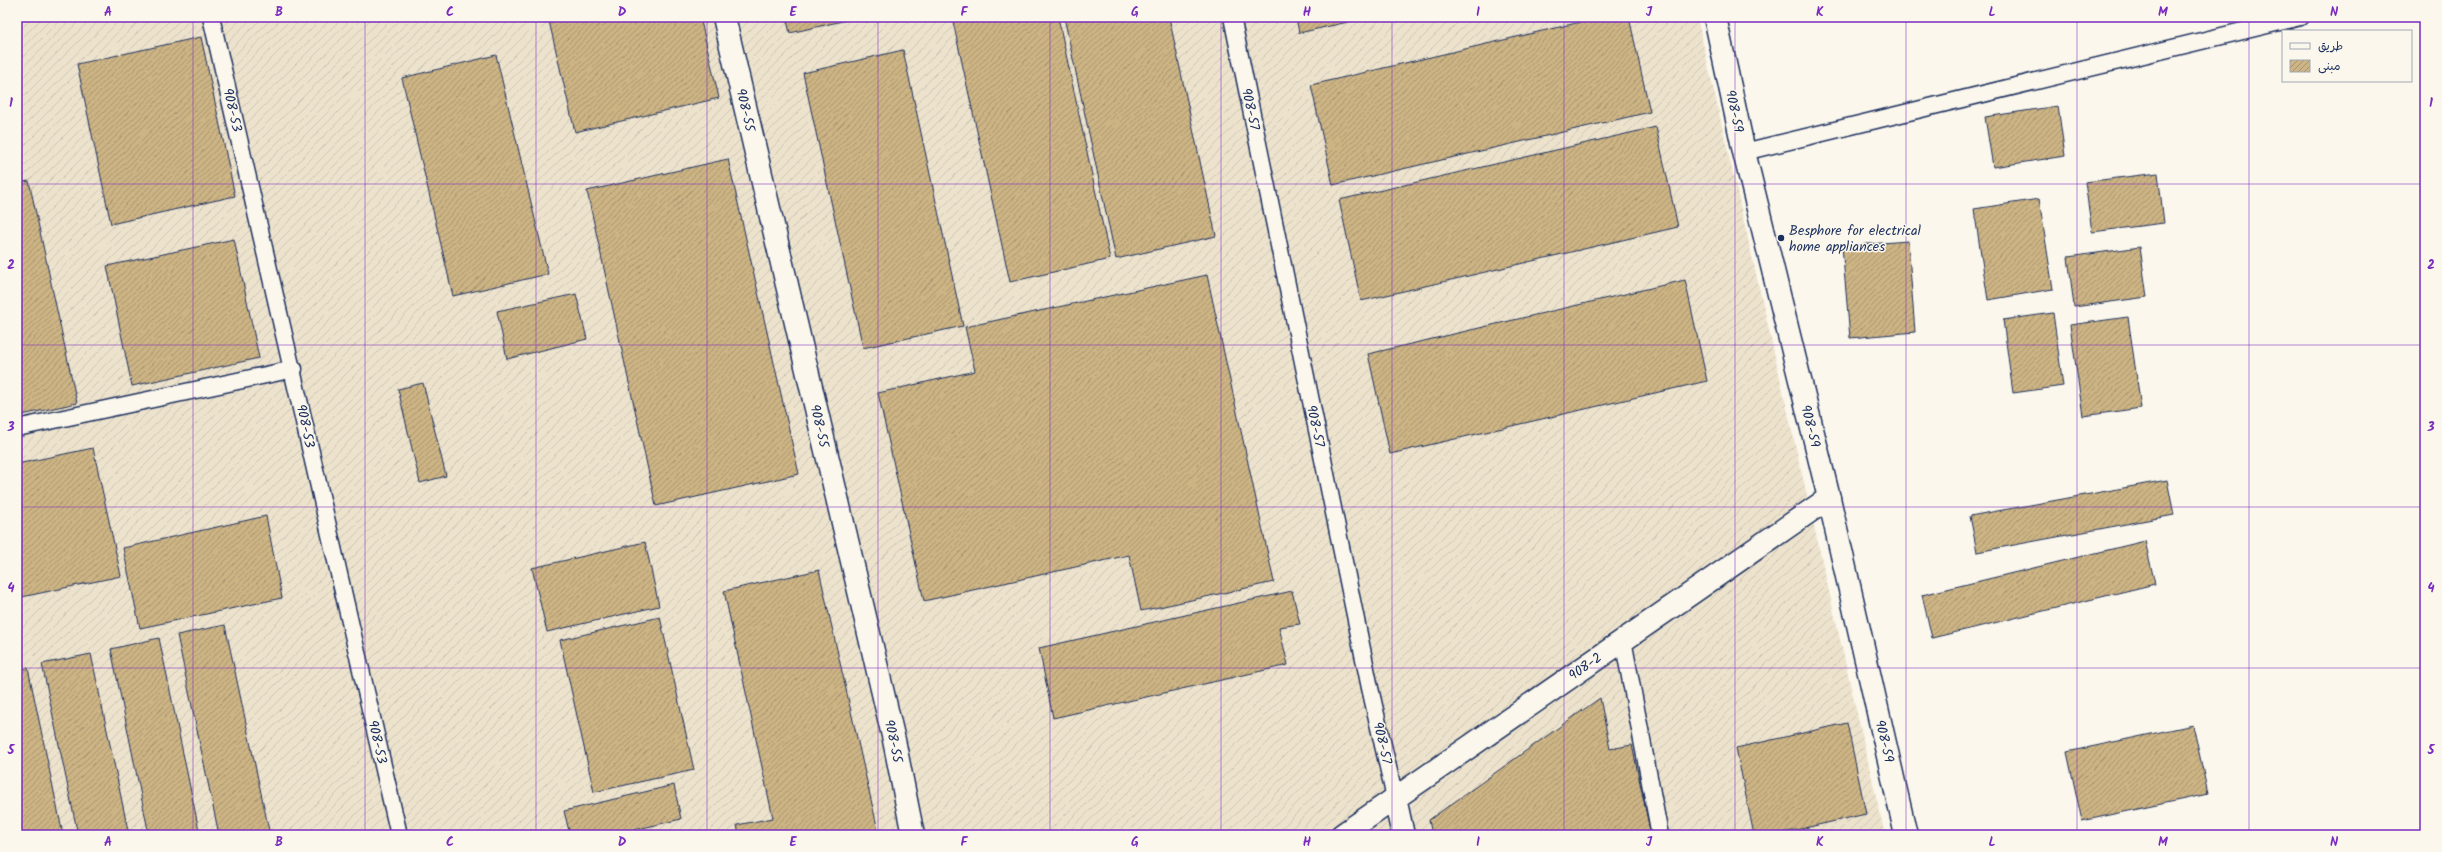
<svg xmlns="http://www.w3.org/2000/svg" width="2442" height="852" font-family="Kalam,'Playpen Sans Arabic',sans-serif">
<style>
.industrial{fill:url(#industrial-furrows)}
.building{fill:url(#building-hatch);stroke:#1b2f5e}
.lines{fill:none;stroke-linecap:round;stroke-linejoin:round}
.service-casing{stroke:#1b2f5e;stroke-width:19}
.minor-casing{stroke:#1b2f5e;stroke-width:25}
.service{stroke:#fbf7ec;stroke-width:16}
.minor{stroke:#fbf7ec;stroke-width:22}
.grid{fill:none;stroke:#7b2cbf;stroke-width:1;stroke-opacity:0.55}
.poi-dot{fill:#1b2f5e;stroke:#fbf7ec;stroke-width:1.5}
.labels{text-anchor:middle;stroke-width:3;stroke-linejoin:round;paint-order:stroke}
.street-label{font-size:14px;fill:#1b2f5e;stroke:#fbf7ec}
.poi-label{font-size:14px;fill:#1b2f5e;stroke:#fbf7ec;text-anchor:start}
.neatline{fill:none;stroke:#7b2cbf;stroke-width:1.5}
.grid-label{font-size:13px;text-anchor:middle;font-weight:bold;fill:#7b2cbf}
</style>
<defs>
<pattern id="industrial-furrows" width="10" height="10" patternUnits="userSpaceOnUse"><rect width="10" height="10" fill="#ede3cd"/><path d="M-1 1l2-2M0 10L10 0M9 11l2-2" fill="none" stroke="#cbc3b2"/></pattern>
<pattern id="building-hatch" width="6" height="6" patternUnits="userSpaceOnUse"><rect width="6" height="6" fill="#cdb484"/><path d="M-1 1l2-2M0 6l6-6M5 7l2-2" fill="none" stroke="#a6936f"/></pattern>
</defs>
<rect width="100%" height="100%" fill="#fbf7ec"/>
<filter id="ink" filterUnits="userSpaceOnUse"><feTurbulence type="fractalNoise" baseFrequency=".025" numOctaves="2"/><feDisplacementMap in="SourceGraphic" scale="8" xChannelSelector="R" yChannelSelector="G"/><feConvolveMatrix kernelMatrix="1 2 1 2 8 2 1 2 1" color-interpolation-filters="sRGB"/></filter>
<g filter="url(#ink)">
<polygon class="industrial" points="17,17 1697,17 1885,835 17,835"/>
<g class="building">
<polygon points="548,17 700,17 719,98 575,132"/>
<polygon points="786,17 860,17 790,33"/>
<polygon points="952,17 1058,17 1110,259 1010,282"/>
<polygon points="1064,17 1169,17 1216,236 1116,259"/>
<polygon points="1296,17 1370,17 1299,33"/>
<polygon points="1602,17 1629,17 1650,112 1333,185 1311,85"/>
<polygon points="201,37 235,196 111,224 77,64"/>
<polygon points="903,50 963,326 863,348 803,73"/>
<polygon points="496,55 548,274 453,296 402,78"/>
<polygon points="2058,106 2065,156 1993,167 1985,117"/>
<polygon points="1656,127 1678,227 1361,301 1339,200"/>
<polygon points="728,159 799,474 656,506 587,191"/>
<polygon points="2158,173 2164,223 2092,232 2085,182"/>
<polygon points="29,181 77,403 17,416 17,183"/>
<polygon points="2039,199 2053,289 1988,300 1974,209"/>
<polygon points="234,239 259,358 132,386 107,266"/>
<polygon points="1908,241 1915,332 1850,338 1842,246"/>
<polygon points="2140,247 2147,297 2074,307 2068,257"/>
<polygon points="1207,275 1274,582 1141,611 1129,555 924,601 878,393 975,371 965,327"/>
<polygon points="1685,280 1707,381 1390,454 1368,354"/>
<polygon points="576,294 587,339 507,359 497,311"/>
<polygon points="2053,313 2063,386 2013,393 2003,320"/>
<polygon points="2128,317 2141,408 2083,416 2070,325"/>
<polygon points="423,383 446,476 420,483 398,389"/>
<polygon points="93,448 121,576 17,598 17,464"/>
<polygon points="2167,480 2174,515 1977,552 1970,516"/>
<polygon points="266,516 282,598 140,628 123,548"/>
<polygon points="2145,541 2155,584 1932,638 1922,595"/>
<polygon points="645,542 659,606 547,632 532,568"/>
<polygon points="819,570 879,835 739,835 737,825 773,818 724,591"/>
<polygon points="1292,591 1300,624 1279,627 1288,665 1053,718 1039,648"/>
<polygon points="660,617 694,770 594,792 560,640"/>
<polygon points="225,625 270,835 219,835 177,635"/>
<polygon points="159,638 200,835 149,835 111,649"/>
<polygon points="91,654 129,835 78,835 42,664"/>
<polygon points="28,668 63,835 17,835 17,670"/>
<polygon points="1600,698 1610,749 1632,745 1651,835 1432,835 1429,820"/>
<polygon points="1847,723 1866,814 1774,835 1754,835 1736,748"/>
<polygon points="2193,725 2208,794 2082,821 2067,752"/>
<polygon points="674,785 681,819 613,835 570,835 564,811"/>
</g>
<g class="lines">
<g class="service-casing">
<g id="service">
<polyline points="211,17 399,835"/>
<polyline points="1232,17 1370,688 1395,798"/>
<polyline points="1744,152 2300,17"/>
<polyline points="17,428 294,369"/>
<polyline points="1623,640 1660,835"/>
</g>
</g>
<g class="minor-casing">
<g id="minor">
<polyline points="724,17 894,740 913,835"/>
<polyline points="1715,17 1744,152 1829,498 1906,835"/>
<polyline points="1395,798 1403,835"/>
<polyline points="1342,835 1829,498"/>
</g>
</g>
<use href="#service" class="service"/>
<use href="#minor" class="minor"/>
</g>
</g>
<path class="grid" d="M 193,17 L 193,835M 365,17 L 365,835M 536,17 L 536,835M 707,17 L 707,835M 878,17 L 878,835M 1050,17 L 1050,835M 1221,17 L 1221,835M 1392,17 L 1392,835M 1564,17 L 1564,835M 1735,17 L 1735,835M 1906,17 L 1906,835M 2077,17 L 2077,835M 2249,17 L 2249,835M 17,184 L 2425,184M 17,345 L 2425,345M 17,507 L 2425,507M 17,668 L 2425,668"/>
<circle class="poi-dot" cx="1781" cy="238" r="4"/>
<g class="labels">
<g class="street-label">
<text transform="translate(1251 109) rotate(78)" y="5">908-57</text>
<text transform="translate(233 110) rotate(77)" y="5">908-53</text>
<text transform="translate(746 110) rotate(77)" y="5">908-55</text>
<text transform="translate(1735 111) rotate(78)" y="5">908-59</text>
<text transform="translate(306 426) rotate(78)" y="5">908-53</text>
<text transform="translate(820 426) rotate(77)" y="5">908-55</text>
<text transform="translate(1316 426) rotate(78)" y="5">908-57</text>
<text transform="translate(1811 426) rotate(76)" y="5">908-59</text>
<text transform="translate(1585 666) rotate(-35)" y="5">908-2</text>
<text transform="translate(894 741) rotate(78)" y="5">908-55</text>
<text transform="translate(1885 741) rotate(77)" y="5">908-59</text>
<text transform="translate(378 742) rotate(77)" y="5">908-53</text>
<text transform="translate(1383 743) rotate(77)" y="5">908-57</text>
</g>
<g class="poi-label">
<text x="1789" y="235">Besphore for electrical<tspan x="1789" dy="16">home appliances</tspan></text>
</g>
</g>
<rect width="2442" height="852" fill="none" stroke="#fbf7ec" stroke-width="44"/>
<rect x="2282" y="30" width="130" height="52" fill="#fbf7ec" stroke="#a1a7b3"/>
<rect x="2290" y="43" width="20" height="6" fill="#fbf7ec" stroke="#a1a7b3"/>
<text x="2318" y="50" font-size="12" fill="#1b2f5e">طريق</text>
<rect x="2290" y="60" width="20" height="12" fill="url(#building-hatch)" stroke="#a1a7b3"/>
<text x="2318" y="70" font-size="12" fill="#1b2f5e">مبنى</text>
<rect x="22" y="22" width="2398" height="808" class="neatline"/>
<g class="grid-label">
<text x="108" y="16">A</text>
<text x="279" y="16">B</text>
<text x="450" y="16">C</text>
<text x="622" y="16">D</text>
<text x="793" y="16">E</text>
<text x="964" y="16">F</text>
<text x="1135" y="16">G</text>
<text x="1307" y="16">H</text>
<text x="1478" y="16">I</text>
<text x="1649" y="16">J</text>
<text x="1820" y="16">K</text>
<text x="1992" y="16">L</text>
<text x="2163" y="16">M</text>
<text x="2334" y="16">N</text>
<text x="11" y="107">1</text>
<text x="2431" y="107">1</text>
<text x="11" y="269">2</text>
<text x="2431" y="269">2</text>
<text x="11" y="431">3</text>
<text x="2431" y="431">3</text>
<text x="11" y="592">4</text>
<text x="2431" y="592">4</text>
<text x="11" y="754">5</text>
<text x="2431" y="754">5</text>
<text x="108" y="846">A</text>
<text x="279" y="846">B</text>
<text x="450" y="846">C</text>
<text x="622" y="846">D</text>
<text x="793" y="846">E</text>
<text x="964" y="846">F</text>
<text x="1135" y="846">G</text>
<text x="1307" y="846">H</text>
<text x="1478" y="846">I</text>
<text x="1649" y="846">J</text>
<text x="1820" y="846">K</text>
<text x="1992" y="846">L</text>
<text x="2163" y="846">M</text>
<text x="2334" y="846">N</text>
</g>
</svg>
